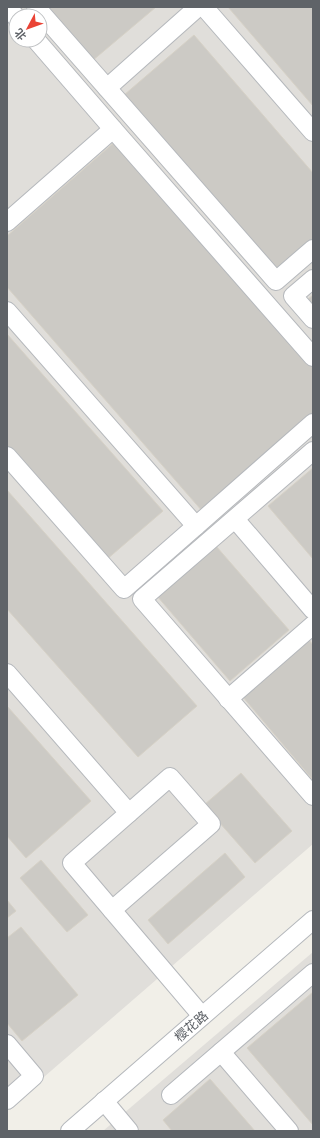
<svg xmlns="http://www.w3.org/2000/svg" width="320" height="1138" font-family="Cabin,'Noto Sans SC',sans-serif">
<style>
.industrial{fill:#e0deda;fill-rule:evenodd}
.building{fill:#cccac5;stroke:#d6d1c6}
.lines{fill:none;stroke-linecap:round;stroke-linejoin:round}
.minor-casing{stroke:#b5b8bc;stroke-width:20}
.minor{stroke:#fff;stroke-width:18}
.labels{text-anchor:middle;stroke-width:3;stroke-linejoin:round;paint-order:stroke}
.street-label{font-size:13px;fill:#5f6368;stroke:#fff}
</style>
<rect width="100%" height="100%" fill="#f1efe8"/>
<g class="industrial">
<path d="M 7,7 L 313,7 L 313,844 L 7,1109 ZM 16,16 L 40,16 L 40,40 L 16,40 Z"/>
<polygon points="313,952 313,1131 103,1131"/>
</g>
<g class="building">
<polygon points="46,7 156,7 92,61"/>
<polygon points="228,7 313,7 313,106"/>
<polygon points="194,35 313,173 313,241 276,272 124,95"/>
<polygon points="117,140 313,366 313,417 203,512 7,287 7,236"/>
<polygon points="313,295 313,307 307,300"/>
<polygon points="7,334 163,511 106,560 7,447"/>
<polygon points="313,468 313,559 268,506"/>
<polygon points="7,490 197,706 138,757 7,609"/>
<polygon points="216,546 289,630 230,681 157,596"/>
<polygon points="309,640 313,645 313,780 242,696"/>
<polygon points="7,706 91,801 26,858 7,836"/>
<polygon points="241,773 292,831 255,863 204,805"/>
<polygon points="225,853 245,877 168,944 148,920"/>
<polygon points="41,860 88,915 67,932 20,878"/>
<polygon points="7,900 16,911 7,918"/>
<polygon points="21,927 78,995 22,1041 7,1023 7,938"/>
<polygon points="313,992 313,1125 247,1048"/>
<polygon points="210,1079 255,1131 172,1131 163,1120"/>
</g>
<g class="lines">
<g class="minor-casing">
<g id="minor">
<polyline points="8,7 16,17"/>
<polyline points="36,7 276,281 313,249"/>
<polyline points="204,7 313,132"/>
<polyline points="36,40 113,129"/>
<polyline points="107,88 198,7"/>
<polyline points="7,222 113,129 313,357"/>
<polyline points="313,279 293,296 313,319"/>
<polyline points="7,311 196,526 124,589 7,456"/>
<polyline points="313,451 142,599 313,796"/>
<polyline points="235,519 313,610"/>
<polyline points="196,526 313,423"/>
<polyline points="7,673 129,813 72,863 202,1016"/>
<polyline points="228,699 313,625"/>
<polyline points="112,910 211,824 170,777 129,813"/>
<polyline points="7,1044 34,1076 7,1100"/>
<polyline points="221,1052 289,1131"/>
<polyline points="171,1095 313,973"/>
<polyline points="104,1101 129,1131"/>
<polyline points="70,1131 313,920"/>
</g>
</g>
<use href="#minor" class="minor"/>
</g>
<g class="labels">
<g class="street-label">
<text transform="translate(191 1026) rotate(-41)" y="5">樱花路</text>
</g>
</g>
<rect width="320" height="1138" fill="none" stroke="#5f6368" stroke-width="16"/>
<g transform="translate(28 28) rotate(229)"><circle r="19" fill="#ffffff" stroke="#bfc1c3"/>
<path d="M0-3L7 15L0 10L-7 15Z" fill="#ea4335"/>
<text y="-6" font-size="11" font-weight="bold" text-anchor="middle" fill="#5f6368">北</text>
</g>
</svg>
